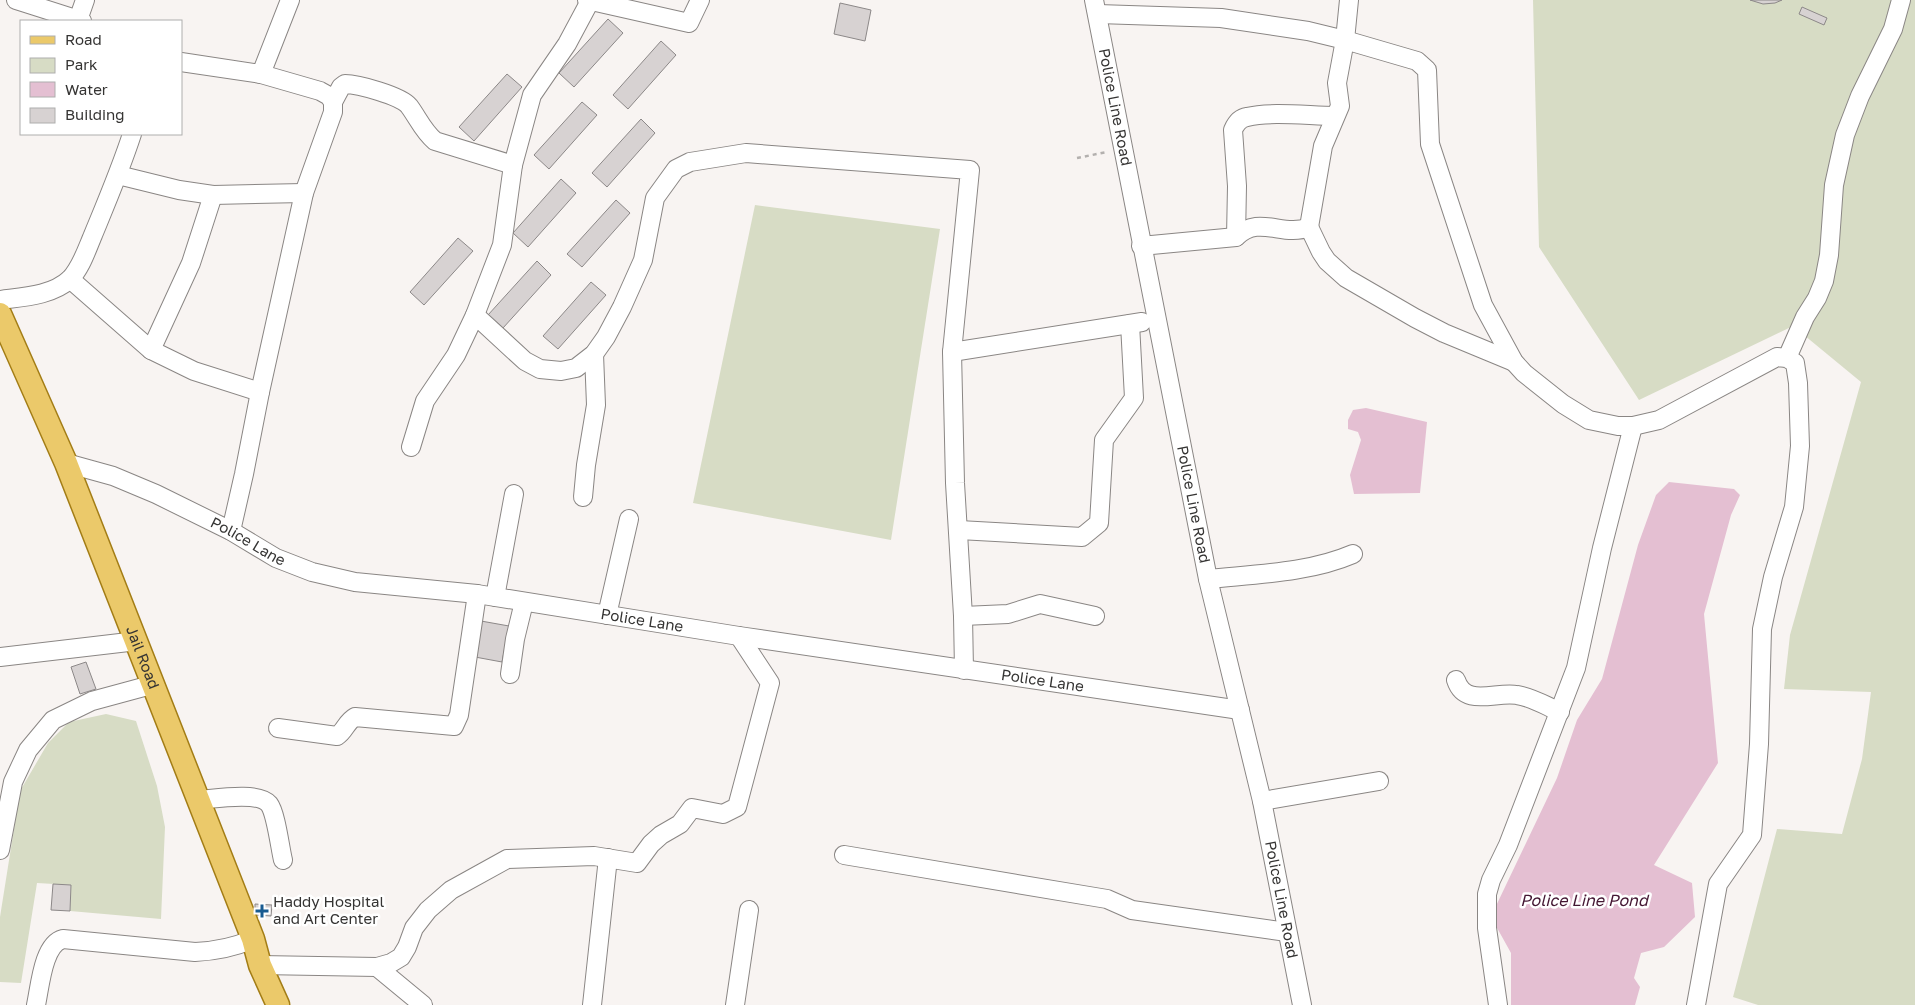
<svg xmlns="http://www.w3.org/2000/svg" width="1915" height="1005" font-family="'Golos Text',sans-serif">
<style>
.green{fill:#d7dcc5}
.water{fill:#e4bfd2}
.building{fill:#d7d2d2;stroke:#8c8888}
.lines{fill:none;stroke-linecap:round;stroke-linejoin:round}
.minor-casing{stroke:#8a8684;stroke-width:20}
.major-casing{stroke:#a37d16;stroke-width:25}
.path{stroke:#b3b0ae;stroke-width:2.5;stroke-dasharray:4 4;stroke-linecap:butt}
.minor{stroke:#fff;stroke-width:18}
.major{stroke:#ebc96a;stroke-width:22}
.poi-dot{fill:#195b90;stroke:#fff;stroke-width:2}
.labels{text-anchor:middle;stroke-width:5;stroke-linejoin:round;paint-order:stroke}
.street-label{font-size:15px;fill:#353433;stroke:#fff}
.poi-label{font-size:15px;fill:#353433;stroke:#fff;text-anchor:start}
.water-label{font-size:16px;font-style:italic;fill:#441733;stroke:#fff}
</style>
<rect width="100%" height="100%" fill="#f8f4f2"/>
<g class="green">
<polygon points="1533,0 1915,0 1915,1005 1758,1005 1733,997 1777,829 1842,834 1862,759 1871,692 1784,689 1790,635 1861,382 1793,326 1639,400 1539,247"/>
<polygon points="755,205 940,229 891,540 693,503"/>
<polygon points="106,714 136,721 157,786 165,827 161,919 70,911 71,885 37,883 21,983 0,982 0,917 20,791 48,743 69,722"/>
</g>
<g class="water">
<polygon points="1366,408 1427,422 1420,493 1354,494 1350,475 1361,440 1358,432 1348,429 1348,420 1353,410"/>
<polygon points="1669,482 1734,489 1740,495 1731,515 1704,614 1718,763 1654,865 1692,883 1695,917 1664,947 1641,953 1634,978 1640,987 1635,1005 1511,1005 1511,953 1496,926 1495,908 1557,778 1577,720 1602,679 1638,545 1656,495"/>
</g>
<g class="building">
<polygon points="1750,0 1782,0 1775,3 1763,4"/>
<polygon points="840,3 871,10 865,41 834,34"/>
<polygon points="1802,7 1827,18 1824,25 1799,14"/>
<polygon points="608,19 623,33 574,87 559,73"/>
<polygon points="661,41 676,55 628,109 613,95"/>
<polygon points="507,74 522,87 474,141 459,127"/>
<polygon points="582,102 597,115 549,169 534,155"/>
<polygon points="641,119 655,133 607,187 592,173"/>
<polygon points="561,179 576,193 528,247 513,233"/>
<polygon points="616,200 630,213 582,267 567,254"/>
<polygon points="458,238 473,251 424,305 410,292"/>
<polygon points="537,261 551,275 503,328 488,315"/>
<polygon points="591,282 606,295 558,349 543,336"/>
<polygon points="481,621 509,626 502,662 475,657"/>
<polygon points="86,662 96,689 80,694 71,667"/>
<polygon points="53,884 71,885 70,911 51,910"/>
<polygon points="255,904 272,905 271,916 255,915"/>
</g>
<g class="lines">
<g class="minor-casing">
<g id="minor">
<polyline points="16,0 82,21"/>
<polyline points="587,0 689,23 700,0"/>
<path id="s1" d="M 1094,0 L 1208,579 L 1262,801 L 1302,1005"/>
<polyline points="1098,14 1221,18 1308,31 1345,40 1417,61 1427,70 1430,144 1483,305 1514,362 1524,373 1563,404 1589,420 1618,426 1633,426 1659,420 1777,357 1787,358 1795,363 1798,383 1800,446 1794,507 1773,577 1762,629 1759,744 1752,835 1718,884 1696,1005"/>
<polyline points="78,20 85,0"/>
<polyline points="181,62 261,74 320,91 329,96 333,102 333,112 304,193 260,392 244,474 231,531"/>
<polyline points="261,74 290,0"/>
<path d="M 333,102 L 341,87 L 345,84 C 358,84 401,96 409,106 C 418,118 423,131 435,141 L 513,165"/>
<polyline points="118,175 179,190 213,195 304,193"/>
<polyline points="1309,227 1321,252 1327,261 1346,278 1415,318 1444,333 1514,362"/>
<path d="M 1236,237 L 1237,186 L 1233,130 C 1236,123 1240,118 1247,117 C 1271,111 1310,116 1335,116"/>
<path d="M 1141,246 L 1236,237 C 1259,214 1283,238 1309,227 L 1323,146 L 1340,106 L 1337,83 L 1345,40 L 1349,0"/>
<polyline points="70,279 151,350 194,371 260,392"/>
<path d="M 0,300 C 22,297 52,296 70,279 C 81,268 87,249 93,235 C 107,201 121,168 132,134"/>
<polyline points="475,315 525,361 540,369 561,371 576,368 594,354 606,337 622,307 643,260 655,198 676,169 690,162 746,153 970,170 952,352 955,483 963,616 964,670"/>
<polyline points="151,350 191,263 213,195"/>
<polyline points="952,352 1142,322"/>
<polyline points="1787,358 1805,317 1817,298 1824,281 1829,255 1834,185 1845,135 1860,96 1893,29 1901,0"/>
<polyline points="411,447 425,401 456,355 475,315 502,245 513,165 532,95 567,44 590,1"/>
<path id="s2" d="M 66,463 L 113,476 L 156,494 L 231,531 L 276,558 L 312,572 L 355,582 L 477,594 L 739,636 L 1240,710"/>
<polyline points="583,497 586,465 596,405 594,354"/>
<polyline points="959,530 1082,537 1099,523 1104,440 1134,398 1130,324"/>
<path d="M 1208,579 C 1256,574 1309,573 1353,554"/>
<polyline points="495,597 514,494"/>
<polyline points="607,615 629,519"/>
<polyline points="963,616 1008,614 1040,604 1095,616"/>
<polyline points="0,657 137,641"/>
<polyline points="510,674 515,639 524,602"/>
<path d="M 1456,680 C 1465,708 1496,691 1517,695 C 1532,697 1546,706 1560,712"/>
<path d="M 278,728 L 337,736 C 345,731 346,722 355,717 L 454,726 L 459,715 L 477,594"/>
<path d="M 197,800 C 214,799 258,791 269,804 C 276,813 280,848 283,860"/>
<polyline points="1262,801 1379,781"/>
<polyline points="0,850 13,782 28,750 53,720 92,701 151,685"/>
<polyline points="844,855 1107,899 1132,910 1287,932"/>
<polyline points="260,965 377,967 391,963 401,957 407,947 414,928 428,910 451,890 507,859 594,856 637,863 651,844 661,835 680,824 692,808 723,814 737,807 770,683 739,636"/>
<polyline points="377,967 423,1005"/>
<path d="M 36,1005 C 40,987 43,944 63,939 L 195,952 C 216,951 233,948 253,939"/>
<polyline points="592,1005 608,858"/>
<polyline points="735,1005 749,910"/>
<polyline points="1498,1005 1487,928 1487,894 1491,880 1508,845 1576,668 1602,548 1633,426"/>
</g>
</g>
<g class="major-casing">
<g id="major">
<path id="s3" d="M 0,314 L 66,463 L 253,939 L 260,965 L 278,1005"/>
</g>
</g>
<polyline class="path" points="1077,158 1107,152"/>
<use href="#minor" class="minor"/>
<use href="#major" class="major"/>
</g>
<path class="poi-dot" d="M259.5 903.5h5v5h5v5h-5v5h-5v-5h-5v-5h5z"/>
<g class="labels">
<g class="street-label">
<text dy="5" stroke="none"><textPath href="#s1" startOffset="109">Police Line Road</textPath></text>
<text dy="5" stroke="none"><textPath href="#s1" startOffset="514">Police Line Road</textPath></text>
<text dy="5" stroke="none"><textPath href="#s2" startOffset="199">Police Lane</textPath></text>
<text dy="5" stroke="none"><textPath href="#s2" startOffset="604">Police Lane</textPath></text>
<text dy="5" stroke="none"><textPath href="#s3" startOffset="372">Jail Road</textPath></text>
<text dy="5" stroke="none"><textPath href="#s2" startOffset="1009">Police Lane</textPath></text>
<text dy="5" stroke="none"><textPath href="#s1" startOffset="919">Police Line Road</textPath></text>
</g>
<g class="poi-label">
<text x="273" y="907">Haddy Hospital<tspan x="273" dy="17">and Art Center</tspan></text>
</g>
<g class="water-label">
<text x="1584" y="906">Police Line Pond</text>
</g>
</g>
<rect x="20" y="20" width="162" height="115" fill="#ffffff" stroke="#aeaead"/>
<rect x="30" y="36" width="25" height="8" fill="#ebc96a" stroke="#aeaead"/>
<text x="65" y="45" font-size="15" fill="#353433">Road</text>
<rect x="30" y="58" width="25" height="15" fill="#d7dcc5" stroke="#aeaead"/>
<text x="65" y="70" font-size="15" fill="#353433">Park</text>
<rect x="30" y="82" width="25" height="15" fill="#e4bfd2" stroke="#aeaead"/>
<text x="65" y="95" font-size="15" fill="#353433">Water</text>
<rect x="30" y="108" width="25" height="15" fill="#d7d2d2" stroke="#aeaead"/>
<text x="65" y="120" font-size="15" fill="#353433">Building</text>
</svg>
